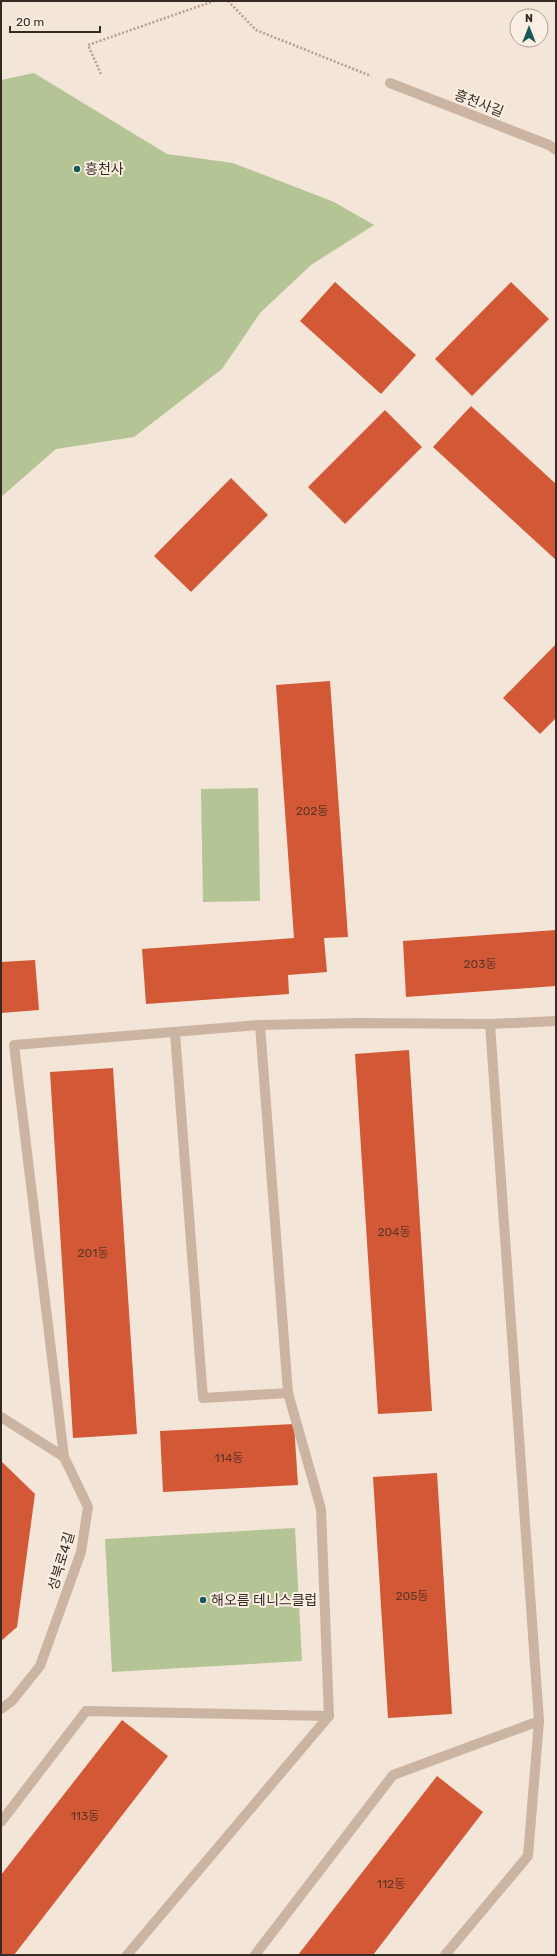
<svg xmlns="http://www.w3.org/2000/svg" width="557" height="1956" font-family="Rubik,'Noto Sans KR',sans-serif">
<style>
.green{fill:#b5c495}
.building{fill:#d25836}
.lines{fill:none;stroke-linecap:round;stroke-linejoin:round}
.path{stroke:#b89e8c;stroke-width:2.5;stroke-dasharray:2 2;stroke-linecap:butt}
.minor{stroke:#ccb4a2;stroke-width:10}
.tertiary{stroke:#ccb4a2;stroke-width:10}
.poi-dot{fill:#17595b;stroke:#fbefe3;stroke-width:1.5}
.labels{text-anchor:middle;stroke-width:4;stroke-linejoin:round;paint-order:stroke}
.number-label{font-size:12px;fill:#5d3629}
.street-label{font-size:14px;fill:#362a25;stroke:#fbefe3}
.poi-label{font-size:14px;fill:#362a25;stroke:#fbefe3;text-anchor:start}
</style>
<rect width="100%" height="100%" fill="#f3e5d7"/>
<g class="green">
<polygon points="34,73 167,154 233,163 334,202 374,225 311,265 260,313 222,369 134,437 56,449 1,497 1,80"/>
<polygon points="258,788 260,901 203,902 201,789"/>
<polygon points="295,1528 302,1661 112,1672 105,1539"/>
</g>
<g class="building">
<polygon points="335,282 416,355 381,394 300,321"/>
<polygon points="511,282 549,319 472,396 435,359"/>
<polygon points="471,406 556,484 556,560 433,447"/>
<polygon points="385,410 422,447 345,524 308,487"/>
<polygon points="231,478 268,515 191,592 154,556"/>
<polygon points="556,644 556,718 540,734 503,698"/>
<polygon points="330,681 348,937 324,938 327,972 288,975 289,994 146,1004 142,949 294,938 276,685"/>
<polygon points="556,930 556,986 406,997 403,941"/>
<polygon points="35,960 39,1010 1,1013 1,962"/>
<polygon points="409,1050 432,1411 378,1414 355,1054"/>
<polygon points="113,1068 137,1434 73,1438 50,1072"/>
<polygon points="294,1424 298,1485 163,1492 160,1431"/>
<polygon points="1,1461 35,1494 17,1627 1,1641"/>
<polygon points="437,1473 452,1714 388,1718 373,1477"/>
<polygon points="122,1720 168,1756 14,1955 1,1955 1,1875"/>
<polygon points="437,1776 483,1812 373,1955 298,1955"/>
</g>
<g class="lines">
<g class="path">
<polyline points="228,1 256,30 371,76"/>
<polyline points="101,74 88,45 214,1"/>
</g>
<g class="minor">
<polyline points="390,83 549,145 556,150"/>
<polyline points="175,1033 203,1398 288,1393 260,1025"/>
<polyline points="64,1457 14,1045 260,1025 358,1023 490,1024 556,1021"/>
<polyline points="1,1822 86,1711 329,1716 321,1509 288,1393"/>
<polyline points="127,1955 329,1716"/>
<polyline points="255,1955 393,1775 539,1721"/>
<polyline points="445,1955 528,1856 539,1721 490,1024"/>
</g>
<polyline class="tertiary" points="1,1417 64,1457 88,1507 81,1552 40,1666 12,1701 1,1709"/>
</g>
<g class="poi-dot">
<circle cx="77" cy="169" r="4"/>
<circle cx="203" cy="1600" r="4"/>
</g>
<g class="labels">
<g class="number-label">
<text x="312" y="815">202동</text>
<text x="480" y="968">203동</text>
<text x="394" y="1236">204동</text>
<text x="93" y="1257">201동</text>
<text x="229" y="1462">114동</text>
<text x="412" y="1600">205동</text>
<text x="85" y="1820">113동</text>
<text x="391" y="1888">112동</text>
</g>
<g class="street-label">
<text transform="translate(479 103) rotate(21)" y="5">흥천사길</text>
<text transform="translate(61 1561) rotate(-73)" y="5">성북로4길</text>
</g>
<g class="poi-label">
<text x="85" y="174">흥천사</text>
<text x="211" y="1605">해오름 테니스클럽</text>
</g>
</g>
<rect width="557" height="1956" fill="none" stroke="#362a25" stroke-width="4"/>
<g transform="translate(529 28)"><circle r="19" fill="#fbefe3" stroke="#aca097"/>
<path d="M0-3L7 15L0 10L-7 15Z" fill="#17595b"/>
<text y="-6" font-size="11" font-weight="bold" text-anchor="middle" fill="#362a25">N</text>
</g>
<path d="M10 26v6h90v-6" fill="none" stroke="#362a25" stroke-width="2"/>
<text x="16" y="26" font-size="12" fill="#362a25" stroke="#fbefe3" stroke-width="3" paint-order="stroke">20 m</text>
</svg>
